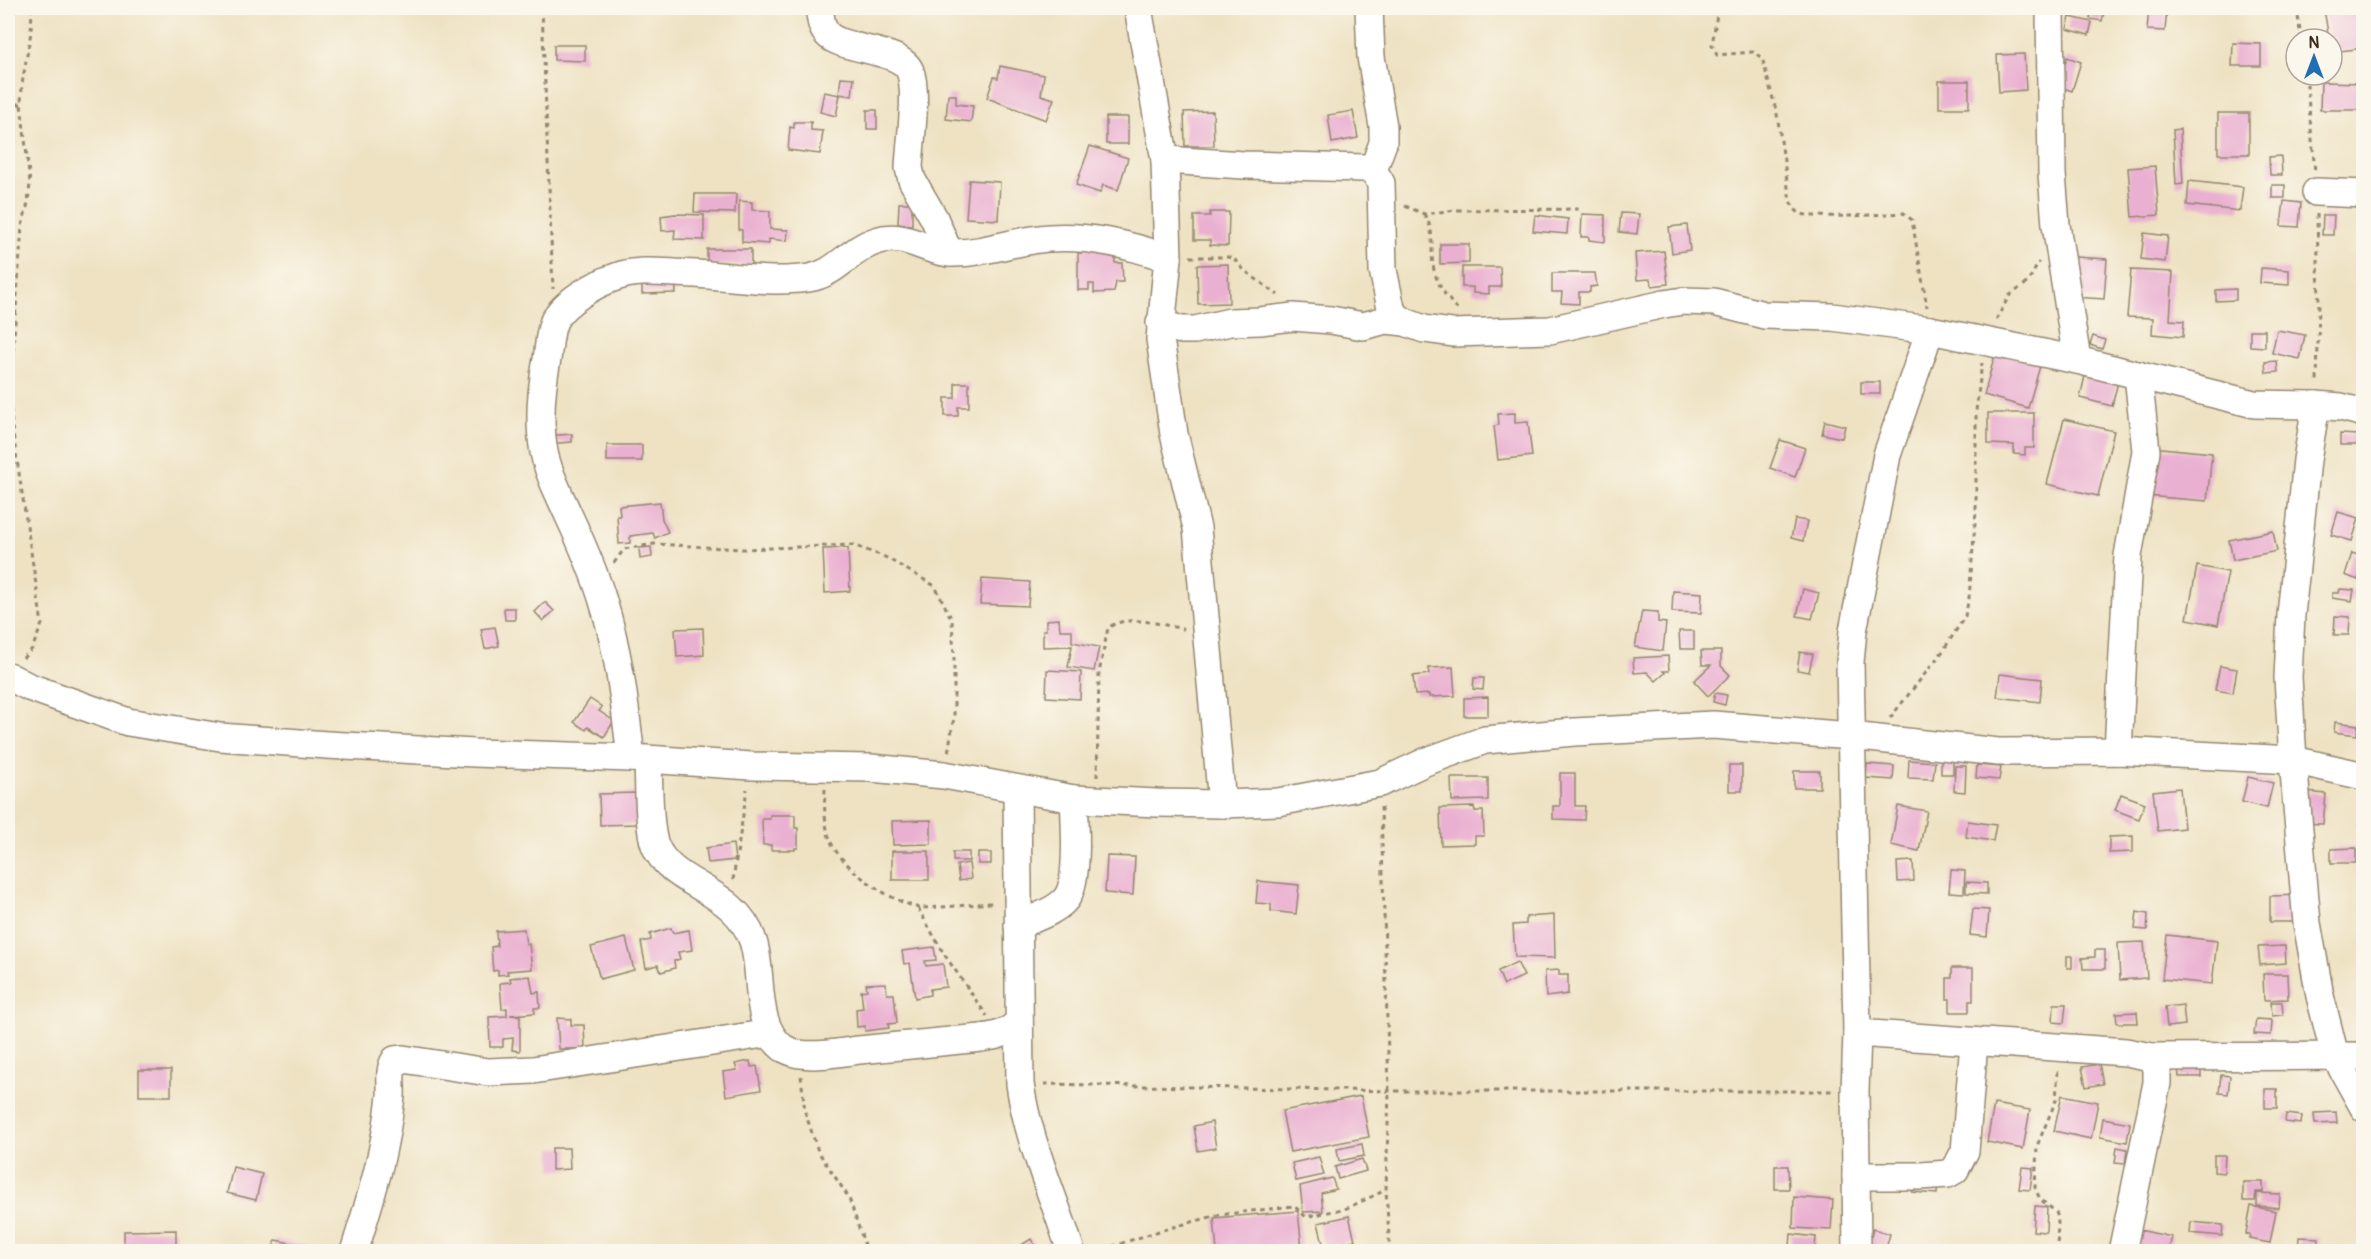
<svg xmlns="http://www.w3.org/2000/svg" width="2371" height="1259" font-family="Pangolin,sans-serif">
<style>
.building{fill:#eab0d1}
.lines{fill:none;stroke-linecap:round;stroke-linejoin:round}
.minor-casing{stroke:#948670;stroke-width:30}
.path{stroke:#948670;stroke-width:3;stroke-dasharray:4.5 4.5;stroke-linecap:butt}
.minor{stroke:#fff;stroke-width:27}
</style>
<rect width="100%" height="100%" fill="#fbf7ec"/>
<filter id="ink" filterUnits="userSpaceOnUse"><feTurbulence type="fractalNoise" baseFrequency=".0167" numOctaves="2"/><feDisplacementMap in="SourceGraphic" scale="12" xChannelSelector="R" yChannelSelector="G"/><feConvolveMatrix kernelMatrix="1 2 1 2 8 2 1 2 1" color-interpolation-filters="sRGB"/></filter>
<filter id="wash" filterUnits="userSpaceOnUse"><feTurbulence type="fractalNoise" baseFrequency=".008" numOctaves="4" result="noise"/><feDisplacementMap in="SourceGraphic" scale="24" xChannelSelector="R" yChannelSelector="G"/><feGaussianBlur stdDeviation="1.35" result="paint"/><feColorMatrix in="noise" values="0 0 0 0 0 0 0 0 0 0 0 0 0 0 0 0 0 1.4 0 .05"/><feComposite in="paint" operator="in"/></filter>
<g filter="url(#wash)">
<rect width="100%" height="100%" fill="#eee2c3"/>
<g id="blocks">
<g class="building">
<polygon points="2092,8 2105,8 2102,21 2090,19"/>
<polygon points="2149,8 2167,8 2165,31 2147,30"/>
<polygon points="2335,8 2364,8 2364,48 2332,52 2332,39 2329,39 2324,9"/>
<polygon points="2070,17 2092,22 2089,35 2067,29"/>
<polygon points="2233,43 2261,44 2261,66 2232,66"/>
<polygon points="554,45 585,45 585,61 554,60"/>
<polygon points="2024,54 2026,90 1999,92 1997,55"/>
<polygon points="2067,57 2081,62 2072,91 2058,86"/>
<polygon points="1000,66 1044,75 1041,95 1054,99 1046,120 987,98 994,77 998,78"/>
<polygon points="841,77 854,78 852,96 839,94"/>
<rect x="1939" y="81" width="30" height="27"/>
<polygon points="2321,82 2364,83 2364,110 2320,110"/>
<polygon points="824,92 840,95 836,116 820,112"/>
<polygon points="948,95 956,95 956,104 973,106 971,122 946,119"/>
<rect x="867" y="110" width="10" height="19"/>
<polygon points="1213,111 1214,146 1185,146 1184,112"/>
<polygon points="1353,111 1358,138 1332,143 1328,115"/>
<rect x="2218" y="113" width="31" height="41"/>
<rect x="1106" y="117" width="22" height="27"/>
<polygon points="794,122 811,122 811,130 823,131 820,154 788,150 790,127 794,128"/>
<polygon points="2180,129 2183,184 2176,185 2173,130"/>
<polygon points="1090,146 1128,158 1118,190 1103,185 1100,193 1076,185"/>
<polygon points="2281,156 2282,175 2270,175 2269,157"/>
<polygon points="2155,166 2159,215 2132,217 2128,168"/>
<polygon points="969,180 1000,182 998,220 966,218"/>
<polygon points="2189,181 2243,187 2240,211 2187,205"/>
<rect x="2272" y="185" width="13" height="13"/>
<polygon points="695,194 736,194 735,213 694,212"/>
<polygon points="739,201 752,202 752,210 770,211 770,229 788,230 787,241 769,239 769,244 742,242 742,230 739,230"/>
<polygon points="2284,201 2301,203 2299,227 2281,226"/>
<polygon points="899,203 912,203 912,225 898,224"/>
<polygon points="1210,212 1229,212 1228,246 1210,245 1210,240 1194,240 1194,216 1210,216"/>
<polygon points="1621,213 1639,214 1637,234 1619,232"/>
<polygon points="675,214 704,215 704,240 674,239 675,230 662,231 661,216"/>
<polygon points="1582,214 1605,215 1605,242 1589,240 1589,237 1581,237"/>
<polygon points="1535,215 1568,219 1567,234 1533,231"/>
<polygon points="2323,215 2334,215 2333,235 2322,235"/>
<polygon points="1687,225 1690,250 1672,253 1669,227"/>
<polygon points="2144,233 2168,236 2165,262 2141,259"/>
<polygon points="1440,244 1469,244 1469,263 1440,264"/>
<polygon points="1083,248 1115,248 1115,263 1122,263 1123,282 1116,282 1114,292 1094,293 1094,284 1089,284 1089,290 1078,290 1078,253 1082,253"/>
<rect x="707" y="249" width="44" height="16"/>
<polygon points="1664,251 1668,284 1652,286 1650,279 1637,280 1635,253"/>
<polygon points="2075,257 2107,259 2104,299 2073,297"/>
<polygon points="1228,264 1229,303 1198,304 1197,265"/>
<polygon points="1462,267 1500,267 1501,287 1489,287 1489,294 1473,293 1473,287 1462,287"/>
<polygon points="2261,268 2289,270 2289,285 2260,283"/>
<polygon points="2131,270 2173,272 2170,320 2184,321 2183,337 2152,334 2153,318 2127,317"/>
<polygon points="1552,273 1595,273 1597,286 1590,287 1590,292 1579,292 1579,304 1561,303 1562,292 1552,292"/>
<polygon points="675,276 676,293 642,294 642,277"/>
<polygon points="2236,289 2236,300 2216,301 2216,290"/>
<polygon points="2250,330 2265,330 2265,347 2250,346"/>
<polygon points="2277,330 2305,335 2300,359 2272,353"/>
<polygon points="2093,336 2105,340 2102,349 2090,345"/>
<polygon points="1997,347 2042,359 2028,408 1984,395"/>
<polygon points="2277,361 2278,372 2266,373 2265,362"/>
<polygon points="2087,367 2120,374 2112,406 2080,398"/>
<rect x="1861" y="382" width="19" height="12"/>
<polygon points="955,383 969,383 969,407 958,407 958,416 945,416 945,398 955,398"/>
<polygon points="1515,413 1515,423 1528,422 1532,456 1498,460 1494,426 1499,425 1498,414"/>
<polygon points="1988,413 2034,413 2034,448 2025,448 2025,455 2014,454 2014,445 1988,444"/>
<polygon points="2064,419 2114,431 2098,496 2047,484"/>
<polygon points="1825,421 1845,426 1842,438 1822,434"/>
<polygon points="572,434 572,442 546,444 545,436"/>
<polygon points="2340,434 2358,435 2357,445 2340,445"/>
<polygon points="1780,440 1805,448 1795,477 1770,468"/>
<rect x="607" y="445" width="35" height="16"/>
<polygon points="2151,447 2212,453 2207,501 2146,496"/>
<polygon points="660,502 662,519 668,532 655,538 653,533 630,536 630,543 619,544 617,516 620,516 619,506"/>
<polygon points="2338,512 2359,518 2352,541 2331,535"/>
<polygon points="1795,519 1807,521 1803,541 1791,538"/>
<polygon points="2273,531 2277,551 2233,560 2229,540"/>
<polygon points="651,547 652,557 640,559 639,548"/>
<polygon points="848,548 850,591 825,593 823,549"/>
<polygon points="2352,553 2364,557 2358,580 2345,575"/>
<polygon points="2197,566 2228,572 2218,625 2187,619"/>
<polygon points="982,579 1030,582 1028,606 980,604"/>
<polygon points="1803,589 1819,593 1812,619 1797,616"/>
<polygon points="2340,589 2354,590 2352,601 2332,598 2332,593 2339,593"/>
<polygon points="1673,591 1702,593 1701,613 1672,612"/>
<polygon points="545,602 554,611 543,621 535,612"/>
<polygon points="504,608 515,608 515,620 505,620"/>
<polygon points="1642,611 1658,612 1658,622 1666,623 1663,651 1635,647"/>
<polygon points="2335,616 2350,617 2349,635 2334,635"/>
<polygon points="1059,619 1060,630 1072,630 1072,642 1099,647 1094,671 1068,667 1072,646 1043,647 1043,630 1046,630 1046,620"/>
<polygon points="495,627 499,646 485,649 481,629"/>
<polygon points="703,628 704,655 677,657 675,629"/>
<polygon points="1679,631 1694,631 1694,649 1680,649"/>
<polygon points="1701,651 1721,651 1721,666 1730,675 1708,696 1694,681 1711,665 1702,665"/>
<polygon points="1800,652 1813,654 1809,672 1797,670"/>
<polygon points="1668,656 1669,671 1663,671 1665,673 1656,681 1647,672 1634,673 1633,658"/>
<polygon points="2220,666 2237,669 2233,693 2215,690"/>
<polygon points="1453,667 1455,696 1429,697 1429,694 1415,695 1413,676 1429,674 1428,668"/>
<polygon points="1047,670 1081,672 1080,699 1046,697"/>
<polygon points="2000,674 2042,679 2040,702 1997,697"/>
<polygon points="1474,678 1484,678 1483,690 1473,689"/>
<polygon points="1715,693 1727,695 1725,705 1713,702"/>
<polygon points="1488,697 1488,716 1464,716 1464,698"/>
<polygon points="590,699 602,707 599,711 614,721 604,737 588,727 586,730 574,722"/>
<polygon points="2335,722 2358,725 2357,735 2334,732"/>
<polygon points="1941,759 1953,760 1953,774 1941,774"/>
<polygon points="1909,760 1935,762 1933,779 1908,778"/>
<polygon points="1867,764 1894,766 1893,780 1866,778"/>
<rect x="1729" y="765" width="13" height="26"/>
<polygon points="1977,765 2001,767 1999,780 1976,778"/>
<polygon points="1955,766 1966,766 1965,792 1954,791"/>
<rect x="1794" y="771" width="26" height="17"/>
<polygon points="1560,773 1575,773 1575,806 1585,806 1584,820 1553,819 1553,806 1560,806"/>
<polygon points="2248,777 2273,783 2267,808 2242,802"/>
<polygon points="1451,778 1488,778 1488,800 1452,801"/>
<polygon points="2180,788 2184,828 2158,831 2153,791"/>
<polygon points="2306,792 2326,794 2323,824 2303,823"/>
<polygon points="637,793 638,824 600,825 599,794"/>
<polygon points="2121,794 2145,803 2139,819 2115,810"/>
<polygon points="1898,806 1927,811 1919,851 1891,845"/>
<polygon points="1474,807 1475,811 1483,811 1484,836 1475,836 1475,844 1441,845 1440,808"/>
<polygon points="2363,808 2364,808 2364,827 2358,826"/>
<polygon points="770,815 795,815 795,828 798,828 798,848 795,848 795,850 771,850 771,845 763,845 762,819 770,819"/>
<polygon points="931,820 931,844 893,845 892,821"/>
<polygon points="1968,821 1996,825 1993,841 1966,837"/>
<polygon points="2133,836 2133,852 2109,853 2109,837"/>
<polygon points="733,844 735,860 708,863 706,848"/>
<polygon points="2356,848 2356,863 2331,863 2331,849"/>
<rect x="892" y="851" width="37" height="29"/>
<rect x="953" y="852" width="16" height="9"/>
<rect x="978" y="853" width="13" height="11"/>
<polygon points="1107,856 1135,857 1133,895 1105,893"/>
<polygon points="1913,861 1914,881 1898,882 1897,862"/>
<polygon points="969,863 971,879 959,881 957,865"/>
<polygon points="1951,870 1965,871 1964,893 1949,892"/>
<polygon points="1258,881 1299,885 1296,914 1271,911 1271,904 1256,903"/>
<polygon points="1966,882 1987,883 1987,894 1966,893"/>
<polygon points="2302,895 2302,922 2270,922 2270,896"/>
<polygon points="1973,909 1989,910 1987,937 1970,935"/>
<polygon points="2137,912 2148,914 2147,930 2135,929"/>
<polygon points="1554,915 1555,958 1515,957 1513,925 1526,924 1526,917"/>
<polygon points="671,928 673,933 689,930 692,950 678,952 680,959 674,961 675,968 661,972 658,965 646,968 641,942 651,940 650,934"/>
<polygon points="524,929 526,944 529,944 532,969 507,971 508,974 498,975 498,970 493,971 491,947 497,946 496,931"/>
<polygon points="2167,935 2217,941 2212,984 2162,979"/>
<polygon points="626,938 634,970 600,979 591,947"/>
<polygon points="2144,942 2147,978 2120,980 2118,943"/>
<polygon points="2285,946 2286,963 2260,965 2258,947"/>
<polygon points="934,947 936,960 925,961 926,966 943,964 946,987 930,989 930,995 915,998 910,963 904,964 902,951"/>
<polygon points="2095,950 2105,950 2105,969 2083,969 2082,958 2095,957"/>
<rect x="2067" y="956" width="5" height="12"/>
<polygon points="1517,962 1524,976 1504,985 1498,971"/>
<polygon points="1952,968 1973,968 1973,1001 1969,1001 1969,1012 1950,1012 1950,999 1947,999 1947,978 1952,978"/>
<polygon points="1559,970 1559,975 1568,975 1568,994 1546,997 1545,971"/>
<polygon points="2263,974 2287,974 2288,999 2264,1000"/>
<polygon points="530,976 533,993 539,992 540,1008 534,1008 535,1013 510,1015 520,1016 520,1051 512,1050 513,1038 503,1039 503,1047 490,1047 489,1017 507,1016 507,1008 502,1009 500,983 511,982 510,978"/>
<polygon points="886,983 887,994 894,994 897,1023 888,1024 889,1028 865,1031 865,1026 857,1027 856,1009 863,1008 861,991 867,990 866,984"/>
<polygon points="2271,1002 2282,1002 2283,1015 2272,1016"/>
<polygon points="2054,1004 2066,1004 2064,1023 2053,1022"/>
<polygon points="2183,1005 2185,1025 2167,1027 2165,1007"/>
<polygon points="2137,1012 2138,1023 2117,1023 2116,1013"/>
<polygon points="557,1018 571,1019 571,1025 584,1025 585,1049 559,1049"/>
<polygon points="2256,1019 2272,1020 2271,1035 2254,1034"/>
<polygon points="750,1061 751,1067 757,1066 761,1090 726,1096 723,1072 737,1070 735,1064"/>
<polygon points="2099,1064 2103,1084 2086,1087 2082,1067"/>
<polygon points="2178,1066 2201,1066 2201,1077 2179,1077"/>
<rect x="139" y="1070" width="32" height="26"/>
<polygon points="2221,1075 2230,1076 2228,1094 2219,1093"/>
<rect x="2265" y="1089" width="12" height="19"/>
<polygon points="2062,1095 2098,1102 2091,1139 2054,1131"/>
<polygon points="1361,1096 1369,1137 1290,1152 1282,1111"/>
<polygon points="1994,1104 2030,1110 2023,1149 1987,1142"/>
<polygon points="2336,1112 2337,1123 2315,1124 2314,1113"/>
<polygon points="2286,1114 2302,1116 2301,1124 2285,1122"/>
<polygon points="2103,1118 2130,1123 2127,1142 2100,1137"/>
<polygon points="1212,1122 1216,1148 1198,1151 1194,1126"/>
<polygon points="1362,1144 1364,1156 1339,1161 1337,1149"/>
<polygon points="2117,1147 2127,1149 2125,1164 2115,1163"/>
<polygon points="552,1148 569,1148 570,1169 552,1170"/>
<polygon points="2214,1155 2225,1155 2224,1173 2214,1172"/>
<polygon points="1319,1157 1324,1175 1296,1181 1292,1163"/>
<polygon points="1362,1159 1366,1171 1338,1179 1335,1167"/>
<polygon points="1775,1166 1788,1166 1789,1189 1775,1189"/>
<polygon points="233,1167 262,1174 256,1200 227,1193"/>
<polygon points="2022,1167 2033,1168 2030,1190 2019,1189"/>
<polygon points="1332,1178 1336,1189 1321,1193 1323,1211 1303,1212 1300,1186"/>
<polygon points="1913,1180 1938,1181 1937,1194 1912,1192"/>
<polygon points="2243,1182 2263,1182 2263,1192 2256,1192 2255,1201 2243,1201"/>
<polygon points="2257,1193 2280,1194 2279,1208 2257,1206"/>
<polygon points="1794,1197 1833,1200 1831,1230 1793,1228"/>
<polygon points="2035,1206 2047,1207 2046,1232 2033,1231"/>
<polygon points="2251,1206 2276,1211 2270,1243 2249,1239 2250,1235 2246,1234"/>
<polygon points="1298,1211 1302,1250 1275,1252 1275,1249 1254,1252 1217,1252 1214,1218"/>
<polygon points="1349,1216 1355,1240 1324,1247 1318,1223"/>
<polygon points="2191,1222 2223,1225 2222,1236 2190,1233"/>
<polygon points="1873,1229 1890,1234 1885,1252 1867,1252"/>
<polygon points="2135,1229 2172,1237 2168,1252 2130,1252"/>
<polygon points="176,1230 176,1252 124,1252 124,1231"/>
<polygon points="1791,1234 1816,1237 1815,1249 1790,1247"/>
<polygon points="2299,1237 2319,1238 2318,1252 2298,1251"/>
<polygon points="1031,1239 1039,1252 1010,1252"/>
<polygon points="275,1240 308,1246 307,1252 273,1252"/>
</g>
</g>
</g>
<g filter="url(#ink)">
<use href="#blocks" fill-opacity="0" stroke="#948670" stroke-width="1.5"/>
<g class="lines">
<g class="minor-casing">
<g id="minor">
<path d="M 820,8 C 820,16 821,27 827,34 C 842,51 901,48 910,71 C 918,92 910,143 909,168 L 912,180 L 934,218 L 949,253"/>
<polyline points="1138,8 1165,160 1168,258 1160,339 1174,434 1197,528 1222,804"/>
<polyline points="1369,8 1371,57 1383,126 1383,143 1373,170"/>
<polyline points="2050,8 2052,174 2056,225 2077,360"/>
<polyline points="1165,160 1244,165 1365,168 1373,170 1381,183 1383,270 1392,313 1405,322"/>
<polyline points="2316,192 2364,194"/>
<polyline points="1160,323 1181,330 1195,330 1230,322 1260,321 1293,317 1331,320 1363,326 1386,320 1405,322 1424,329 1453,333 1550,330 1664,304 1683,301 1714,302 1764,315 1832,317 1930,330 2077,360 2254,404 2316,405 2341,407 2364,413"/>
<polyline points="2316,405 2307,460 2291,615 2288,678 2293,760 2307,923 2320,996 2335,1056 2364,1108"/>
<polyline points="8,676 29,687 128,722 220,737 327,745 474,753 631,758 751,766 871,768 944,775 1074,799 1157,803 1222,804 1278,802 1380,783 1425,762 1485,740 1574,732 1713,725 1851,736 1998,752 2118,751 2293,760 2364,776"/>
<polyline points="2118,751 2128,556 2146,451 2138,375"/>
<path d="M 631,758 C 625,705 619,652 603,601 C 594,571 581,542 568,514 C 559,494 548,473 544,452 C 538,420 541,390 547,359 C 549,348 549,332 554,321 C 563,302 597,283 616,277 C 634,270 657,272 676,273 C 720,274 766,284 809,278 C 836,274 850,249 876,241 C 905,231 925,252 951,253 C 984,254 1016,240 1049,238 C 1090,235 1129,245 1168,258"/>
<path d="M 648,760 C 649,781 648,827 655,845 C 671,887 735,887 753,941 C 764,974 752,1024 783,1048 C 787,1050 795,1054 800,1054 C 818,1057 841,1052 859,1050 C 899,1046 940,1042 981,1038 C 996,1036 1006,1034 1018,1023"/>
<path d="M 1017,790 L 1020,1084 C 1028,1142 1054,1196 1071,1252"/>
<path d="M 1018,926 C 1033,918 1052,913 1064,901 C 1080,886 1075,821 1074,799"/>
<polyline points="1857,1033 2126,1052 2152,1057 2157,1068 2157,1083 2122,1252"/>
<polyline points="2152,1057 2364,1056"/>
<polyline points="1856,1176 1921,1176 1948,1174 1955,1170 1965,1151 1974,1043"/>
<path d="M 354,1252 C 371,1197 385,1154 391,1096 C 392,1084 388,1071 395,1060 L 403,1059 L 488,1072 L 533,1070 L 770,1033"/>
<polyline points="1857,1252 1855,1091 1857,1033 1850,662 1853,631 1887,455 1930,330"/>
</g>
</g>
<g class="path">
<polyline points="542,8 553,289"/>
<path d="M 1718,8 L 1712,45 L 1717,55 L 1753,52 L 1762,57 L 1777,114 L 1790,201 C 1792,205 1795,210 1799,213 C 1812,220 1885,214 1904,213 L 1912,220 L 1927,307"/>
<polyline points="2297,8 2301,39"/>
<polyline points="2306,75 2315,172"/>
<polyline points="8,104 21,104"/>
<polyline points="1405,206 1424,214 1456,210 1583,209"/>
<path d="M 1424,214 C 1437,234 1429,248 1434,270 C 1438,287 1448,299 1459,311"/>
<polyline points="2317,214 2319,303 2317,382"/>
<polyline points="1190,257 1228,257 1234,259 1245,271 1278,295"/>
<polyline points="1996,320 2009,296 2028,282 2039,262"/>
<polyline points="614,563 624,549 654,544 743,549 853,545 885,557 935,586 952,620 954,656 954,717 948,753"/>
<polyline points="23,658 32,649 42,624 12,427 10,392 22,226 28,203 30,183 21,104 22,84 31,32 32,8"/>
<polyline points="1890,718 1943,651 1965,616 1969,598 1976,511 1976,411 1982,363"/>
<path d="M 1097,777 L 1099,673 L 1108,628 C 1127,613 1162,625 1184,629"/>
<path d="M 825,789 C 824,807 824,831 834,848 C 850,873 888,899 916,907 C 927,910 980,903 995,903"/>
<polyline points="1381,807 1389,1091 1386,1190 1390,1252"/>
<polyline points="733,880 747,789"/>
<polyline points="918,908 944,954 987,1016"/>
<polyline points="801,1076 805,1112 818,1151 849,1198 867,1252"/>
<polyline points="1044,1084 1389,1091 1832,1091"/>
<polyline points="1095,1252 1159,1231 1218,1215 1294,1206 1306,1217 1347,1208 1386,1190"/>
<polyline points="2057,1252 2058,1218 2056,1212 2040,1199 2035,1188 2037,1146 2056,1100 2058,1069"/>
</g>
<use href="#minor" class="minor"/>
</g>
</g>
<rect width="2371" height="1259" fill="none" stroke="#fbf7ec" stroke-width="30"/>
<g transform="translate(2314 57)"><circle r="28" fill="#fbf7ec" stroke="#aea59a" stroke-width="1.5"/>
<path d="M0-4.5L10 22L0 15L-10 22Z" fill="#1f6fb2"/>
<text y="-9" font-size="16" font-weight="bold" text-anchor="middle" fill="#3b2a1e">N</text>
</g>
</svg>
